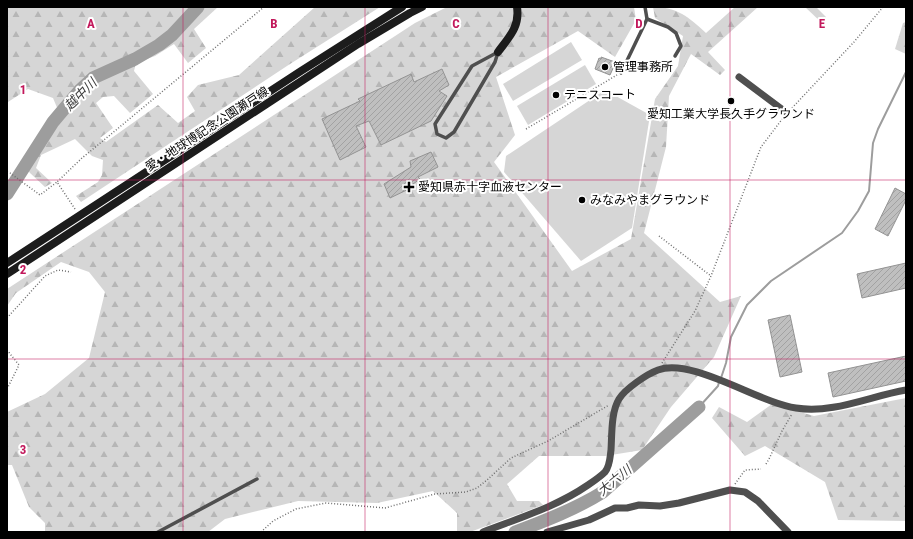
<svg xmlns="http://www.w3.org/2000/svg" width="913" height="539" font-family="'Roboto Condensed','Noto Sans JP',sans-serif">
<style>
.grass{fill:#d6d6d6}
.forest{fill:url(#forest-firs)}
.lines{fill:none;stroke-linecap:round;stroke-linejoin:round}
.stream{stroke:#9d9d9d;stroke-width:2}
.river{stroke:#9d9d9d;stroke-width:13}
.building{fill:url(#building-hatch);stroke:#939393}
.path{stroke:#717171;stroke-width:1.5;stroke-dasharray:1 2;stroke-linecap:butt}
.lane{stroke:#4f4f4f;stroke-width:3.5}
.street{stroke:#4f4f4f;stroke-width:7}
.secondary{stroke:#1c1c1c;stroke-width:8}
.grid{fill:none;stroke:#c2185b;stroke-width:1;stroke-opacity:0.55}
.poi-dot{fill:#000;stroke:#fff;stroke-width:1.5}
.labels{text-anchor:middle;stroke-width:4;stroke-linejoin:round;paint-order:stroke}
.poi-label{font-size:12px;fill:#000;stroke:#fff;text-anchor:start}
.street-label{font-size:12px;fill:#000;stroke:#fff}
.water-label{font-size:13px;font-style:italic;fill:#3e3e3e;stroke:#fff}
.grid-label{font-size:13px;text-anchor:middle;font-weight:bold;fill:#c2185b;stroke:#fff;stroke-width:4;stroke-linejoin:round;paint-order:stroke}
</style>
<defs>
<pattern id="forest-firs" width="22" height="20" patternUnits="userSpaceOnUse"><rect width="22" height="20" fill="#d6d6d6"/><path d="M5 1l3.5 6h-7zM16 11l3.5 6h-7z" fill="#b6b6b6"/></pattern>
<pattern id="building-hatch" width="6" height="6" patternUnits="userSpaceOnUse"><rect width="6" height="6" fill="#bfbfbf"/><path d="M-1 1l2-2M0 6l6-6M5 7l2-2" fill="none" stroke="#a2a2a2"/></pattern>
</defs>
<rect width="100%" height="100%" fill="#fff"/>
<g class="grass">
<polygon points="571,42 582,60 513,101 503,84"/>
<polygon points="585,65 596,84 528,125 517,106"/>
<polygon points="605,90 650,115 632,228 581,261 504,172 506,156"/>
</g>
<g class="forest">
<polygon points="7,7 218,7 194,29 206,48 188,63 174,44 155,56 136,63 134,71 153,94 130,113 114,96 103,97 96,103 113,128 100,138 106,142 158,105 178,123 195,111 187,97 198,85 239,75 315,7 380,7 290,64 81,202 76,196 98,182 102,175 103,160 92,156 75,139 41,155 36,168 52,183 45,187 30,173 26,168 61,117 53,98 28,89 8,102 7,105"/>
<path d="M 447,7 L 634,7 L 636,20 L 615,57 L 578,31 L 496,77 L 515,135 L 494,162 L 572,271 L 631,239 L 655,99 L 678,66 L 683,36 L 655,18 L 653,7 C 677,7 689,17 706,33 L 735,7 L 758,7 L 708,52 L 725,70 L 720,75 L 691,54 L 669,96 L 666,147 L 644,233 L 720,302 L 741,296 L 714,357 L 671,407 L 642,450 L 605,456 L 539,456 L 507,484 L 517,501 L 539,501 L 543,505 L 470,532 L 457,532 L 457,513 L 433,491 L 377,503 L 298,501 L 225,519 L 208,532 L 45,532 L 45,523 L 29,507 L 12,465 L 7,465 L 7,412 L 45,394 L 89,358 L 105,292 L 89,272 L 61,262 L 16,293 L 7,306 L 7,289 L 415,23 Z"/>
<polygon points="805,7 816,7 826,17 823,24"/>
<polygon points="906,22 906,54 895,49 903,23"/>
<polygon points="906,398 906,521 838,520 825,482 765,446 745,456 712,418 719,407 747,422 772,404 814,416"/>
</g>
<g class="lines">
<g class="stream">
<polyline points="721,378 726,363 731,337 747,305 771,281 842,233 858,211 869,191 873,143 878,129 906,72"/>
<polyline points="699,407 718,386 719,382"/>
</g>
<g class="river">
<polyline points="7,194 53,122 80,90 93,78 135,59 159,45 172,35 198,7"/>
<path d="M 515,532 C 545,521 576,509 603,492 L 699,407"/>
</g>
</g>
<g class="building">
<polygon points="601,57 615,62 614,64 615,64 610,75 595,69 599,58 601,59"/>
<polygon points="442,69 449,85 439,91 447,96 431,121 381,145 369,121 356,126 366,147 340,160 322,119 360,101 358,99 411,74 414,82"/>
<polygon points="431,152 438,167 418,177 420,179 413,184 413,187 390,198 384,184 411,167 410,161"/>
<polygon points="895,188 906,194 906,200 888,236 875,229"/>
<polygon points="906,263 906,288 862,298 857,274"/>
<polygon points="790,315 802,372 780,377 768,320"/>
<polygon points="906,356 906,381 833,397 828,373"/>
</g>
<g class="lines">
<g class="path">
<polyline points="792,108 854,42 883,7"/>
<polyline points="526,129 617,75"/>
<polyline points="7,172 10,173 40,195 57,182"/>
<polyline points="75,209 57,182 82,158 104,140 264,7"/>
<polyline points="659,236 711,276"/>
<polyline points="7,318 45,276 58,270 71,272"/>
<polyline points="7,350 19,365 7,389"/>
<polyline points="662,363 695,311 711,276 761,147 783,118"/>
<polyline points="766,464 769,459 782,431 792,414"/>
<polyline points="735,484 745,470 761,469"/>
<polyline points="261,532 273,521 296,509 326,503 385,508 435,494 466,492 477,488 487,480 511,458 548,441 609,405"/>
</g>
<g class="lane">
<polyline points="647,19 668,27 676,33 681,46 675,56"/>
<polygon points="498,52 495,62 454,132 446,138 437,134 435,124 472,66"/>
<polyline points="621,73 647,19 645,7"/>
<polyline points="158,532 257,479"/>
</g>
<g class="street">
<polyline points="739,77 787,113"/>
<path d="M 483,532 C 519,518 556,507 588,485 C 594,481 600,477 605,472 C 610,466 610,457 611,450 C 612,434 611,412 619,399 C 625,389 647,374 658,370 C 692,357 759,403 796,408 C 833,414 870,396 906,390"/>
<polyline points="547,532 589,520 615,508 627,508 639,505 660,506 679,503 730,490 745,492 758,501 788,532"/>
</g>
<g class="secondary">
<path d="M 498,52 C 509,37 520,27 517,7"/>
<polyline points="7,263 301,71 402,7"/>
<polyline points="7,274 358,44 410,13 422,7"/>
</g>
</g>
<path class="grid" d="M 183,7 L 183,532M 365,7 L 365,532M 548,7 L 548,532M 730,7 L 730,532M 7,180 L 906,180M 7,359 L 906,359"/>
<g class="poi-dot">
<circle cx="605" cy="67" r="4"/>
<circle cx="556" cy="95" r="4"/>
<circle cx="731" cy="101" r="4"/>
<path d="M407 181h4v4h4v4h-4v4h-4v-4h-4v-4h4z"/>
<circle cx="582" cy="200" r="4"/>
</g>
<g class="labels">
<g class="poi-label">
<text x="613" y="71">管理事務所</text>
<text x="564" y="99">テニスコート</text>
<text x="731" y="118" text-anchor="middle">愛知工業大学長久手グラウンド</text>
<text x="418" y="191">愛知県赤十字血液センター</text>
<text x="590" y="204">みなみやまグラウンド</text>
</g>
<g class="street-label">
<text transform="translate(207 129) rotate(-33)" y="4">愛・地球博記念公園瀬戸線</text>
</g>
<g class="water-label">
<text transform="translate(80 94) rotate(-45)" y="5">越中川</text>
<text transform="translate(614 480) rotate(-39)" y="5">大六川</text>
</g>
</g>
<g class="grid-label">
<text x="91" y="28">A</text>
<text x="274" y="28">B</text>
<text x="456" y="28">C</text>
<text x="639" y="28">D</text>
<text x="822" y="28">E</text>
<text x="23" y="94">1</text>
<text x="23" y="274">2</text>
<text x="23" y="454">3</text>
</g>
<rect width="913" height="539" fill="none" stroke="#000000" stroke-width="16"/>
</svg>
